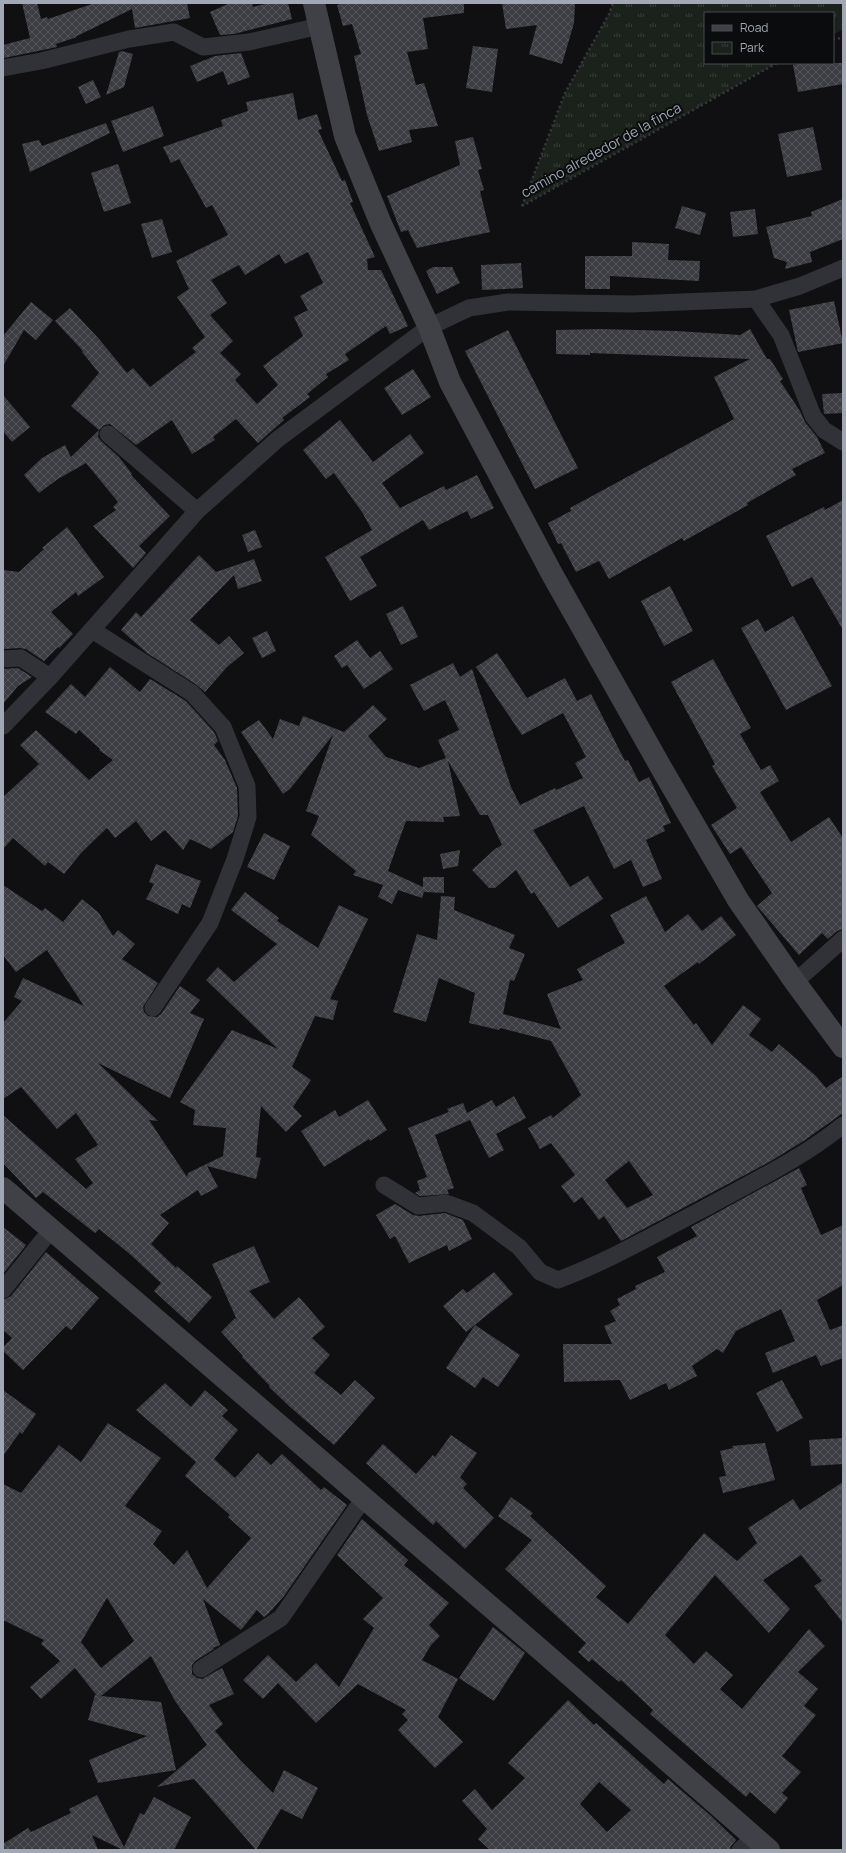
<svg xmlns="http://www.w3.org/2000/svg" width="846" height="1853" font-family="Manrope,sans-serif">
<style>
.park{fill:url(#park-tufts)}
.building{fill:url(#building-cross-hatch);fill-rule:evenodd}
.lines{fill:none;stroke-linecap:round;stroke-linejoin:round}
.path{stroke:#37393e;stroke-width:2.5;stroke-dasharray:2 3;stroke-linecap:butt}
.street{stroke:#313237;stroke-width:17}
.secondary{stroke:#3f4147;stroke-width:22}
.labels{text-anchor:middle;stroke-width:4;stroke-linejoin:round;paint-order:stroke}
.street-label{font-size:14px;fill:#a1a7b4;stroke:#0b0c0d}
</style>
<defs>
<pattern id="park-tufts" width="24" height="20" patternUnits="userSpaceOnUse"><rect width="24" height="20" fill="#1b221b"/><path d="M3 7l-1-3M5 7V3M7 7l1-3M15 17l-1-3M17 17v-4M19 17l1-3" fill="none" stroke="#393f3a"/></pattern>
<pattern id="building-cross-hatch" width="8" height="8" patternUnits="userSpaceOnUse"><rect width="8" height="8" fill="#3c3d42"/><path d="M0 0l8 8M0 8l8-8" fill="none" stroke="#55565b"/></pattern>
</defs>
<rect width="100%" height="100%" fill="#101012"/>
<polygon class="park" points="613,3 843,3 843,29 833,35 833,13 705,13 705,63 777,63 522,206 565,93 609,14"/>
<g class="building">
<polygon points="22,3 37,3 41,19 47,17 48,19 95,3 187,3 190,18 135,28 132,9 75,37 77,37 56,44 57,47 4,58 3,45 30,38"/>
<polygon points="230,3 252,3 253,7 269,3 288,3 292,19 234,34 220,35 210,12"/>
<polygon points="346,3 464,3 464,13 423,18 428,49 407,52 416,85 424,83 438,126 409,130 412,142 379,151 367,115 354,56 361,54 352,24 343,26 337,5"/>
<polygon points="502,3 575,3 574,23 562,64 529,54 537,25 506,29"/>
<polygon points="473,46 498,49 492,92 466,88"/>
<polygon points="122,51 133,54 124,87 106,95 119,52"/>
<polygon points="241,53 250,77 228,85 223,71 197,82 190,66 215,56"/>
<polygon points="802,63 843,63 843,84 798,92 793,65"/>
<polygon points="93,80 101,97 86,104 78,87"/>
<path d="M 293,93 L 298,120 L 317,114 L 322,129 L 318,130 L 342,181 L 345,180 L 353,202 L 350,203 L 375,257 L 367,259 L 368,270 L 381,270 L 408,326 L 390,334 L 386,326 L 345,354 L 349,360 L 326,374 L 328,377 L 307,394 L 310,397 L 282,418 L 284,420 L 258,443 L 236,419 L 213,437 L 215,440 L 192,454 L 172,420 L 136,445 L 110,424 L 104,425 L 99,430 L 71,406 L 99,373 L 82,352 L 83,351 L 55,321 L 70,308 L 99,339 L 127,373 L 133,368 L 150,387 L 196,352 L 192,348 L 205,337 L 177,297 L 189,289 L 176,261 L 228,235 L 212,205 L 206,208 L 179,159 L 171,163 L 163,147 L 223,126 L 221,120 L 248,111 L 246,102 ZM 308,252 L 323,283 L 300,296 L 308,310 L 294,317 L 303,336 L 263,366 L 278,385 L 257,404 L 235,380 L 241,374 L 220,353 L 233,341 L 210,315 L 227,303 L 211,280 L 239,265 L 245,275 L 279,254 L 285,264 Z"/>
<polygon points="153,106 164,136 123,152 111,121"/>
<polygon points="106,123 110,133 30,172 22,144 39,140 42,146"/>
<polygon points="813,127 822,170 787,177 778,134"/>
<polygon points="473,137 482,169 478,170 484,190 480,191 490,232 417,248 408,230 401,232 387,196 460,165 455,141"/>
<polygon points="118,164 131,203 104,212 91,173"/>
<polygon points="843,199 843,239 810,252 812,262 785,269 787,262 774,258 766,227 812,216 811,212"/>
<polygon points="682,206 706,213 700,235 675,228"/>
<polygon points="755,209 758,234 733,237 730,212"/>
<polygon points="162,219 172,252 152,258 141,224"/>
<polygon points="632,242 669,244 668,260 700,261 699,281 610,276 610,289 585,289 585,256 632,256"/>
<polygon points="521,263 523,288 482,290 481,265"/>
<polygon points="433,267 452,267 460,283 437,294 426,271"/>
<polygon points="834,301 843,343 798,352 789,310"/>
<polygon points="31,302 53,320 36,340 24,330 3,366 3,336"/>
<polygon points="600,329 676,331 740,335 750,329 767,359 770,359 783,379 780,381 800,411 805,422 817,437 825,453 792,469 796,475 747,503 748,505 684,541 682,538 609,579 599,561 576,572 561,543 558,544 548,523 571,511 570,508 734,419 714,377 750,359 590,353 590,355 556,354 556,330"/>
<polygon points="508,330 578,468 535,489 465,351"/>
<polygon points="413,369 431,397 402,415 384,388"/>
<polygon points="843,393 843,413 824,414 822,394"/>
<polygon points="3,395 30,427 12,442 3,431"/>
<polygon points="340,420 373,462 410,434 424,453 382,483 400,508 444,486 446,490 477,475 494,508 471,519 467,511 429,530 423,520 360,557 377,586 350,601 325,557 372,530 362,512 334,473 326,479 303,450"/>
<polygon points="99,430 98,437 101,441 119,457 132,474 131,475 170,516 139,546 146,553 133,568 93,526 116,510 113,507 118,502 86,463 58,479 39,493 24,475 42,458 65,445 71,457"/>
<polygon points="843,500 843,630 812,577 792,587 766,536 824,507 825,510"/>
<polygon points="67,527 104,577 78,596 76,592 51,612 73,634 59,648 58,647 44,661 26,649 20,648 3,649 3,570 19,572 44,549 42,548"/>
<polygon points="255,530 262,547 248,552 242,535"/>
<polygon points="199,555 216,572 254,559 262,581 238,589 234,575 190,620 219,645 229,636 244,653 227,667 205,692 197,685 147,653 121,630 136,612 141,617"/>
<polygon points="670,586 693,631 664,646 641,601"/>
<polygon points="403,606 418,637 401,645 386,614"/>
<polygon points="793,616 832,686 786,710 741,628 758,619 765,632"/>
<polygon points="267,631 276,651 262,658 252,638"/>
<polygon points="357,640 370,658 380,651 393,669 364,689 347,665 342,668 334,656"/>
<polygon points="497,653 527,698 565,678 577,701 591,694 625,761 628,760 639,782 649,777 671,823 663,826 665,831 646,840 662,879 643,887 631,860 614,869 584,806 533,830 570,887 588,876 603,899 558,928 534,892 531,894 516,870 495,888 489,888 472,870 495,849 502,845 488,815 480,815 448,761 460,816 443,817 444,822 406,821 388,871 423,887 423,877 444,877 444,893 424,892 422,898 398,890 392,904 378,897 383,885 353,875 356,871 311,835 319,816 306,811 333,735 290,789 283,794 241,732 259,720 273,739 280,719 299,726 303,716 344,732 373,705 387,719 368,736 386,757 419,768 446,758 438,740 459,730 445,700 424,711 410,685 453,663 460,677 472,669 511,787 520,805 555,788 556,790 583,778 575,763 586,757 563,713 522,735 476,667"/>
<polygon points="713,659 751,728 740,734 761,770 770,765 779,781 760,792 791,842 829,817 843,838 843,929 837,931 828,939 822,933 799,955 757,906 772,893 741,847 730,854 711,825 737,808 712,766 715,764 671,682"/>
<polygon points="110,667 140,692 150,679 186,701 214,732 218,741 214,745 225,760 237,788 238,816 233,832 211,849 190,839 183,850 165,830 151,841 136,821 115,838 107,828 82,852 64,874 48,862 45,866 13,838 3,849 3,797 39,764 20,745 36,730 89,780 113,760 99,750 100,749 79,730 76,734 45,712 71,684 85,697"/>
<polygon points="18,668 32,677 18,686 3,704 3,669"/>
<polygon points="264,833 290,846 274,880 247,867"/>
<polygon points="460,850 458,866 443,869 440,854"/>
<polygon points="156,864 201,881 190,908 182,904 178,914 146,899 154,884 149,882"/>
<polygon points="3,885 42,911 45,908 63,922 82,899 99,913 113,936 118,930 135,944 122,959 158,983 143,1007 144,1012 148,1016 157,1017 161,1014 180,986 200,1000 190,1013 204,1019 170,1098 98,1063 158,1121 149,1120 187,1177 188,1173 223,1156 226,1128 193,1125 195,1110 180,1102 232,1030 278,1049 206,980 218,967 234,982 277,944 231,910 245,892 279,918 277,921 318,948 339,905 368,919 330,999 338,1001 333,1020 315,1016 292,1067 311,1080 293,1107 302,1116 286,1132 261,1106 256,1157 261,1158 256,1179 207,1166 218,1187 201,1196 198,1190 160,1215 169,1223 151,1244 176,1268 177,1266 212,1297 189,1323 154,1291 161,1283 131,1255 99,1229 95,1233 43,1192 36,1198 3,1163 3,1115 86,1189 93,1183 75,1159 98,1145 76,1113 57,1129 21,1087 3,1099 3,1023 22,1001 14,997 23,978 84,1006 47,950 16,972 3,955"/>
<path d="M 441,896 L 455,897 L 454,910 L 515,935 L 509,948 L 525,954 L 514,981 L 510,980 L 503,1014 L 561,1029 L 547,994 L 583,980 L 577,969 L 625,943 L 610,915 L 646,896 L 665,932 L 688,914 L 702,931 L 721,916 L 736,935 L 699,964 L 698,962 L 664,986 L 694,1025 L 696,1023 L 712,1045 L 743,1005 L 761,1019 L 749,1035 L 772,1052 L 779,1044 L 816,1076 L 826,1088 L 843,1076 L 843,1113 L 805,1140 L 771,1161 L 621,1241 L 604,1216 L 599,1220 L 582,1197 L 574,1203 L 561,1186 L 575,1175 L 551,1143 L 540,1149 L 528,1128 L 551,1115 L 553,1118 L 581,1095 L 551,1041 L 500,1028 L 499,1030 L 469,1023 L 475,993 L 439,978 L 426,1022 L 393,1012 L 417,934 L 437,940 ZM 629,1161 L 653,1195 L 627,1208 L 605,1180 Z"/>
<polygon points="514,1096 526,1118 496,1134 504,1150 489,1158 470,1120 435,1135 454,1188 447,1190 449,1194 420,1196 415,1193 420,1190 417,1181 427,1177 408,1128 449,1112 447,1109 463,1103 467,1113 492,1100 496,1107"/>
<polygon points="368,1100 387,1130 370,1141 369,1139 324,1167 301,1131 335,1110 339,1117"/>
<polygon points="799,1168 807,1185 801,1188 821,1235 843,1225 843,1285 817,1300 830,1330 843,1325 843,1358 821,1366 816,1355 773,1373 765,1353 795,1341 781,1309 736,1331 723,1353 717,1349 692,1366 697,1376 669,1390 666,1383 630,1400 620,1380 564,1382 563,1344 612,1344 604,1326 616,1321 610,1311 620,1305 617,1299 636,1289 635,1286 665,1272 657,1257 697,1236 691,1227"/>
<polygon points="395,1204 413,1215 419,1216 445,1213 463,1220 472,1239 449,1251 447,1245 409,1263 395,1236 390,1239 376,1215"/>
<polygon points="3,1227 26,1245 3,1274"/>
<polygon points="254,1246 270,1282 249,1291 274,1319 299,1297 325,1327 312,1338 330,1355 314,1373 341,1395 355,1380 375,1398 334,1445 289,1406 269,1387 270,1386 242,1357 243,1356 221,1332 235,1318 237,1320 212,1264"/>
<polygon points="46,1252 99,1298 71,1330 66,1326 23,1370 3,1351 3,1347 12,1338 3,1330 3,1300 11,1296"/>
<polygon points="494,1272 513,1294 466,1332 443,1306 463,1289 467,1293"/>
<polygon points="475,1325 520,1355 498,1387 483,1377 475,1388 446,1368"/>
<polygon points="782,1380 803,1418 777,1432 756,1393"/>
<path d="M 165,1383 L 191,1407 L 205,1390 L 228,1410 L 222,1416 L 238,1430 L 214,1459 L 235,1478 L 258,1453 L 271,1465 L 282,1454 L 321,1490 L 324,1487 L 347,1505 L 284,1596 L 268,1614 L 264,1617 L 257,1610 L 241,1630 L 203,1599 L 220,1645 L 213,1648 L 214,1649 L 195,1661 L 192,1665 L 192,1674 L 197,1678 L 202,1679 L 222,1668 L 234,1694 L 209,1705 L 223,1724 L 215,1731 L 240,1760 L 273,1793 L 284,1770 L 318,1788 L 302,1819 L 281,1809 L 256,1850 L 194,1779 L 157,1787 L 207,1745 L 175,1701 L 151,1656 L 101,1696 L 161,1702 L 176,1770 L 98,1783 L 89,1760 L 147,1736 L 88,1720 L 95,1695 L 97,1696 L 75,1668 L 41,1699 L 30,1687 L 60,1661 L 41,1644 L 44,1640 L 3,1620 L 3,1484 L 21,1493 L 59,1445 L 81,1462 L 108,1423 L 161,1458 L 125,1506 L 162,1531 L 153,1544 L 174,1565 L 187,1550 L 207,1588 L 251,1538 L 228,1517 L 230,1515 L 185,1476 L 196,1462 L 136,1410 ZM 107,1598 L 134,1641 L 101,1668 L 81,1642 Z"/>
<polygon points="3,1390 36,1414 22,1434 20,1432 3,1456"/>
<polygon points="451,1435 477,1453 460,1477 467,1484 463,1488 494,1518 465,1549 436,1521 433,1525 366,1463 383,1444 416,1474 433,1455 435,1457"/>
<polygon points="843,1438 843,1464 811,1466 809,1440"/>
<polygon points="765,1443 775,1480 723,1493 719,1477 726,1476 720,1451 733,1448 732,1446"/>
<polygon points="843,1482 843,1623 814,1586 822,1581 801,1555 763,1580 790,1609 769,1633 715,1575 665,1635 694,1664 706,1651 733,1675 720,1689 742,1709 809,1629 825,1646 798,1672 818,1689 804,1706 816,1715 782,1756 801,1772 782,1793 788,1798 775,1814 750,1792 746,1797 650,1714 653,1710 621,1680 619,1682 592,1659 589,1662 578,1652 586,1643 505,1569 532,1540 498,1516 511,1497 533,1513 530,1516 606,1586 596,1597 628,1624 704,1533 737,1561 757,1543 748,1528 793,1499 800,1510"/>
<polygon points="362,1519 408,1560 404,1565 449,1603 429,1625 440,1636 431,1645 422,1660 458,1679 438,1717 463,1742 435,1768 398,1730 408,1720 402,1714 406,1710 358,1684 316,1723 278,1683 263,1699 243,1680 268,1655 296,1682 316,1663 339,1687 374,1628 363,1619 383,1598 337,1555"/>
<polygon points="493,1627 525,1653 494,1701 459,1678"/>
<path d="M 568,1700 L 594,1725 L 596,1723 L 664,1784 L 668,1779 L 710,1815 L 736,1840 L 731,1846 L 730,1850 L 490,1850 L 478,1839 L 487,1829 L 462,1801 L 475,1789 L 492,1810 L 525,1778 L 508,1763 ZM 599,1782 L 631,1810 L 607,1832 L 580,1804 Z"/>
<polygon points="97,1795 124,1847 140,1813 144,1815 154,1797 191,1817 174,1850 123,1850 92,1835 98,1850 3,1850 3,1844 28,1828 31,1832 71,1813 69,1809"/>
</g>
<g class="lines">
<g class="path">
<polyline points="833,39 843,38"/>
<polyline points="522,206 777,63"/>
<polyline points="522,206 565,93 609,14 613,3"/>
</g>
<g class="street">
<polyline points="3,68 41,61 129,39 174,32 203,47 249,42 320,26"/>
<polyline points="756,299 781,335 813,416 824,430 843,442"/>
<polyline points="108,434 197,511"/>
<polyline points="92,630 192,693 223,727 247,786 248,817 235,859 210,923 153,1008"/>
<polyline points="3,659 21,658 50,677"/>
<polyline points="3,726 50,677 197,511 278,439 429,327 469,308 508,302 632,304 756,299 800,286 843,268"/>
<polyline points="795,982 843,939"/>
<path d="M 384,1185 L 418,1206 L 446,1203 L 473,1213 L 519,1247 L 540,1272 L 558,1280 C 609,1261 657,1233 705,1208 C 752,1182 801,1159 843,1125"/>
<polyline points="3,1290 51,1230"/>
<polyline points="201,1669 281,1618 364,1498"/>
<polyline points="740,1850 754,1838"/>
</g>
<g class="secondary">
<polyline points="314,3 345,136 381,224 429,327 450,382 552,574 663,771 738,900 795,982 843,1047"/>
<polyline points="3,1188 542,1651 769,1850"/>
</g>
</g>
<g class="labels">
<g class="street-label">
<text transform="translate(601 150) rotate(-29)" y="5">camino alrededor de la finca</text>
</g>
</g>
<rect width="846" height="1853" fill="none" stroke="#a1a7b4" stroke-width="8"/>
<rect x="704" y="12" width="130" height="52" fill="#0b0c0d" stroke="#474a50"/>
<rect x="712" y="25" width="20" height="6" fill="#3f4147" stroke="#474a50"/>
<text x="740" y="32" font-size="12" fill="#a1a7b4">Road</text>
<rect x="712" y="42" width="20" height="12" fill="url(#park-tufts)" stroke="#474a50"/>
<text x="740" y="52" font-size="12" fill="#a1a7b4">Park</text>
</svg>
